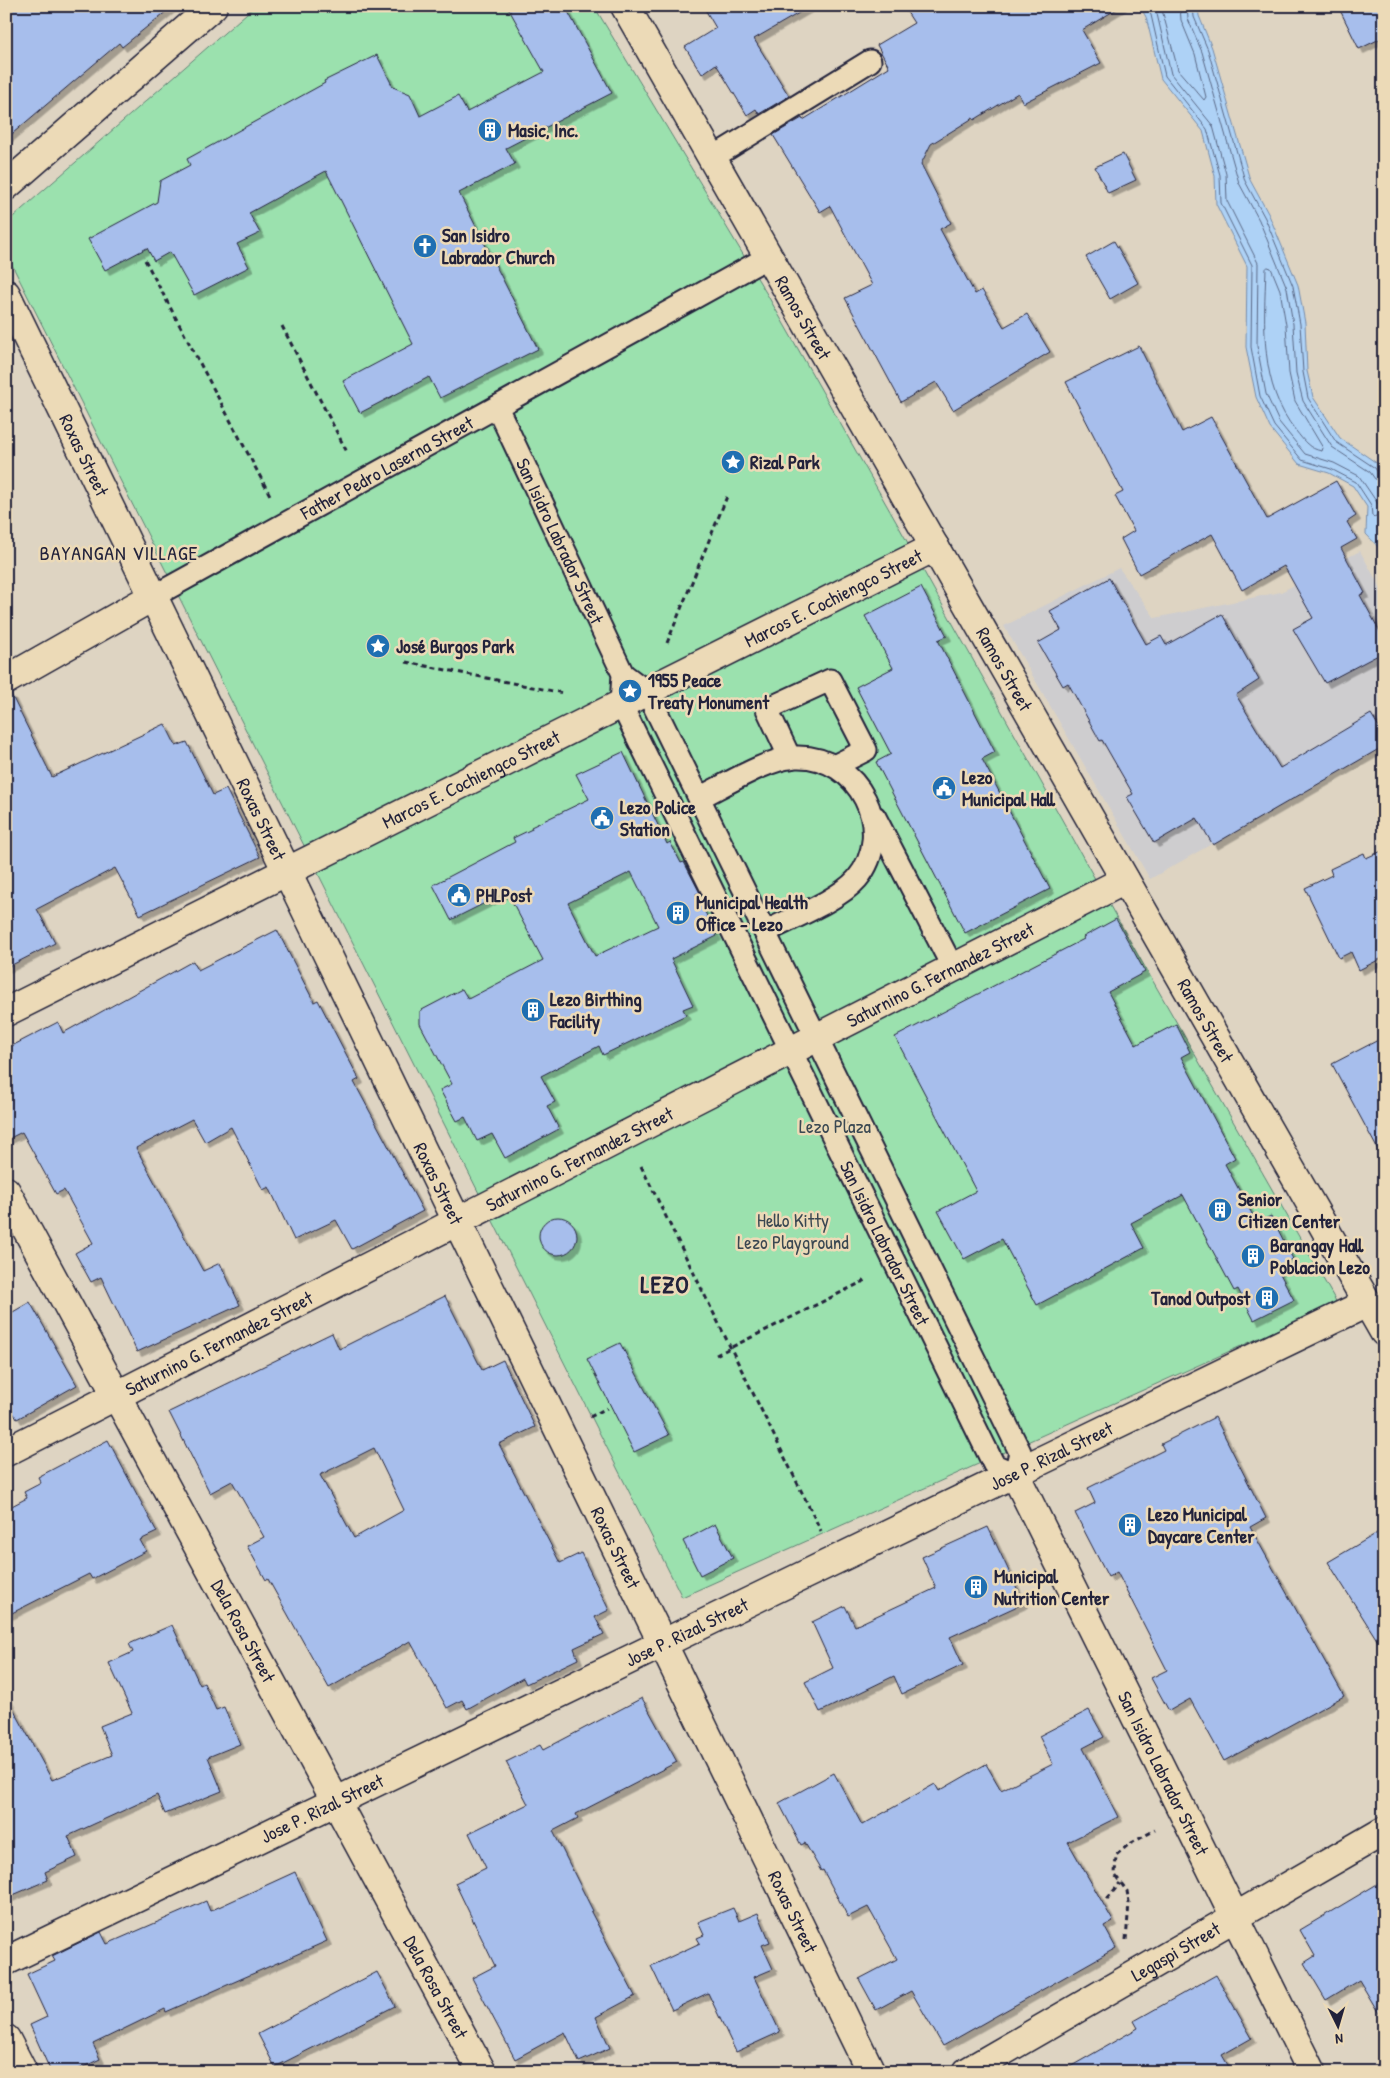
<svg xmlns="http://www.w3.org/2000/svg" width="1390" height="2078" font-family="'Patrick Hand',sans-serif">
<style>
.built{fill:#cecdcf}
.green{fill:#9be1ae;stroke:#5e8274}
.water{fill:#aed2f6;stroke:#768cab}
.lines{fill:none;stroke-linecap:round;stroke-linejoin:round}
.shore{stroke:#5a6886;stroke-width:1}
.building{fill:#a7beec;stroke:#22223b;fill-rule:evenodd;filter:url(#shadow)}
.service-casing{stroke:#22223b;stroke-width:25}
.minor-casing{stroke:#22223b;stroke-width:31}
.path{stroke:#22223b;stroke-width:3;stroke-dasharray:5 4;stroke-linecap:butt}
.service{stroke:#ecdab7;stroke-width:21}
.minor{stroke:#ecdab7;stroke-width:28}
.labels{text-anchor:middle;stroke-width:5;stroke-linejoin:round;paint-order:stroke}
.poi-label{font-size:19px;font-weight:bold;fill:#22223b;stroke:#ecdab7;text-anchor:start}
.street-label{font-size:19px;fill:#22223b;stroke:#ecdab7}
.park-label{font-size:19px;fill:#3a4852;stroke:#ecdab7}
.neighbourhood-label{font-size:20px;letter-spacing:1px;fill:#22223b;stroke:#ecdab7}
.district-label{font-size:24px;font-weight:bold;letter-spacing:1px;fill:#22223b;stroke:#ecdab7}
</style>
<defs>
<filter id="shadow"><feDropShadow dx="4.5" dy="4.5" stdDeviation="0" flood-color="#0004"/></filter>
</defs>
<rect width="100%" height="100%" fill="#ded4c2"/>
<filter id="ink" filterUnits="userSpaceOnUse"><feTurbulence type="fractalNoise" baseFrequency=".02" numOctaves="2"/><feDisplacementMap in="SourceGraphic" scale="10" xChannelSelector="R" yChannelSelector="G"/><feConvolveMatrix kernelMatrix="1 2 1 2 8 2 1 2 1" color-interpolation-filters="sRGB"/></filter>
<g filter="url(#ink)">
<polygon class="built" points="1360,551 1384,594 1384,746 1150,879 1004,626 1119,568 1155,618 1281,592"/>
<polygon class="green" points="255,6 594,6 768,296 899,527 1114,913 1337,1303 682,1597 6,253 6,223"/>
<path class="water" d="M 1140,6 L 1198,6 L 1199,16 L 1212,48 L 1250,180 L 1269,215 L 1298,285 L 1305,323 L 1307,371 L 1313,397 L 1340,438 L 1381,466 C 1385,493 1386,503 1377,529 L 1384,535 L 1384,553 L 1366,534 L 1367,507 L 1353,486 L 1329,473 L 1299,464 L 1270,428 L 1256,397 L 1246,347 L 1247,266 L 1216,204 L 1215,176 L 1203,131 L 1161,79 L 1146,17 Z"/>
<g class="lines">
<g class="shore">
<polyline points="1146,6 1151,15 1165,76 1207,129 1220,175 1221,203 1252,265 1251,347 1260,396 1274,426 1302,460 1331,469 1356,482 1371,505 1372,516 1375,517 1379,512 1384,511"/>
<polyline points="1153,6 1157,14 1171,74 1213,126 1226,174 1227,201 1258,263 1257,346 1266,394 1279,422 1305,454 1334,463 1359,476 1378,504 1384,504"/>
<polyline points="1161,6 1178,70 1204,100 1206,97 1195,54 1181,20 1180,6"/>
<polyline points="1187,6 1188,19 1202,52 1239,183 1259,220 1287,288 1293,324 1296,373 1303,401 1332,447 1370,472 1375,479 1384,481"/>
<polyline points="1193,6 1194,17 1208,50 1245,181 1265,218 1293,286 1300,324 1303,372 1308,398 1336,442 1375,468 1379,474 1384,475"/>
<path d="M 1268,267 L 1271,268 L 1280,290 L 1286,325 L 1289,373 L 1295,401 L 1323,448 L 1322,451 C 1309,449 1304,441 1296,431 C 1259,385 1264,324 1266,269 Z"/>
</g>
</g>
<g class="building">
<polygon points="6,6 173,6 122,47 119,43 6,139"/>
<polygon points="507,6 565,6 612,93 506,148 515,164 459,193 538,349 440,398 429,377 360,413 343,381 413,344 326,171 249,213 260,233 237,244 249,267 194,295 170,252 154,261 147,248 105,270 88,239 157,202 160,181 190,165 187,159 325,83 324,81 377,55 393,87 410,94 420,116 458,96 467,112 544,72"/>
<polygon points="703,6 811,6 754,39 789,96 759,114 756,109 747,115 716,64 702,74 685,47 716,28"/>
<polygon points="903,6 1122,6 1082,30 1101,63 1023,103 1018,93 974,120 973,118 931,144 921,164 951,223 940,229 975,294 982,290 1004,327 1027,314 1050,352 953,410 936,382 901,402 845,298 872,285 830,206 820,212 773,135 802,118 803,120 889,67 877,45 914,23"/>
<polygon points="1338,6 1384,6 1384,37 1359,49"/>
<polygon points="1123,154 1136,180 1108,193 1095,167"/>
<polygon points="1114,241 1138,283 1110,299 1086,257"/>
<polygon points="1139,346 1182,432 1211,417 1267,519 1336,481 1356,516 1347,522 1357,539 1341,548 1365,593 1360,595 1384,639 1384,652 1325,683 1293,629 1313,618 1284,566 1242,590 1212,534 1139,574 1121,539 1134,531 1115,496 1123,492 1066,382"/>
<polygon points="1109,578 1146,644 1161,636 1166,645 1222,614 1259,680 1236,695 1280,768 1371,714 1384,735 1384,746 1213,845 1197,818 1154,843 1127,797 1133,794 1102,740 1100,741 1068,683 1063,686 1038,643 1061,630 1050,611"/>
<polygon points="921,587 947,636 938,640 995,752 982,759 1050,889 965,933 876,762 891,754 856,687 893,668 865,616"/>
<polygon points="11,694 52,777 165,724 176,746 187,742 213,795 226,789 260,857 140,915 115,868 37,909 55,943 6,968 6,696"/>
<path d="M 623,752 L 667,844 L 670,842 L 681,863 L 684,862 L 700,893 L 696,894 L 717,936 L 671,959 L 693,1005 L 683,1009 L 686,1015 L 603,1055 L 599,1046 L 541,1076 L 555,1102 L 547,1106 L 559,1129 L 505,1158 L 492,1134 L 477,1141 L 465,1117 L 457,1121 L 440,1090 L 452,1084 L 420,1024 L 420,1011 L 462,989 L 468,999 L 543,960 L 507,892 L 451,920 L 433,885 L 515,842 L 513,838 L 532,829 L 531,827 L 589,799 L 576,774 ZM 631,872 L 658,926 L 595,956 L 568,903 Z"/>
<polygon points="1384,850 1384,957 1359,970 1351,952 1339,958 1305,888 1332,875 1330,869 1364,853 1366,858"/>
<polygon points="1116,919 1145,972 1108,992 1136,1045 1176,1024 1190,1052 1181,1057 1235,1158 1225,1164 1257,1223 1271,1216 1293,1259 1277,1268 1294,1300 1254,1320 1238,1289 1234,1291 1183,1195 1131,1223 1144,1248 1037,1305 1002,1239 964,1259 938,1211 976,1191 895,1037 1084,939 1083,937"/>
<polygon points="277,930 314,1002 318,1000 359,1079 354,1082 423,1211 352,1249 336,1220 294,1240 269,1187 263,1190 231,1127 205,1142 192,1119 136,1148 203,1271 220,1263 240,1305 137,1352 101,1277 91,1282 75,1253 93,1243 64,1190 56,1194 22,1132 6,1140 6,1049 58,1022 63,1033 193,961 198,970"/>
<polygon points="1384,1037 1384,1161 1332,1064"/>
<circle cx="558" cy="1236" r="19"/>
<path d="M 445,1296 L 482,1370 L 503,1360 L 535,1427 L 499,1444 L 560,1563 L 581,1553 L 609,1610 L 595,1617 L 604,1634 L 574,1648 L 578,1659 L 526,1684 L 523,1678 L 467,1709 L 462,1700 L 447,1708 L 410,1641 L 329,1688 L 268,1579 L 266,1580 L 247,1546 L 264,1537 L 232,1481 L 210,1493 L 169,1412 L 332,1333 L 339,1349 ZM 374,1448 L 404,1510 L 354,1538 L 320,1475 Z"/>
<polygon points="30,1302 77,1385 17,1419 6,1401 6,1316"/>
<polygon points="620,1343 669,1435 634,1452 587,1359"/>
<polygon points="1215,1417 1266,1518 1250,1527 1344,1696 1224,1761 1190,1699 1169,1711 1151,1678 1167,1670 1117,1572 1108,1577 1075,1513 1095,1503 1088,1488 1164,1450 1161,1444"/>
<polygon points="108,1440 157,1532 140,1540 146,1551 92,1579 89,1574 6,1616 6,1509 27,1498 24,1492 41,1483 38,1477"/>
<polygon points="715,1524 733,1558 700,1575 683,1541"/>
<polygon points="988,1527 1024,1603 950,1637 963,1665 902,1694 894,1676 820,1712 805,1682 833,1668 812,1622 845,1606 855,1626 936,1588 922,1557"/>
<polygon points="1384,1529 1384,1651 1328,1562"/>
<polygon points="172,1625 200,1685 204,1683 216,1710 224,1707 240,1744 208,1757 222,1791 165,1814 157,1795 68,1836 77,1857 45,1872 48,1880 6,1898 6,1695 52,1780 112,1755 100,1726 132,1713 109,1663 133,1652 129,1644"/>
<polygon points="642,1698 677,1762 576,1814 578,1818 553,1831 593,1911 591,1912 635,1996 596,2017 610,2048 579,2062 565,2032 515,2059 472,1978 495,1966 455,1883 486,1868 469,1833 528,1804 506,1762 540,1745 543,1750"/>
<polygon points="1089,1710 1104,1737 1083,1748 1118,1817 1068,1842 1113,1921 1104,1926 1116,1948 943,2046 911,1991 876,2010 859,1979 897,1959 868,1907 848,1917 823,1870 821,1871 805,1843 801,1845 779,1803 834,1773 862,1825 935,1784 939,1791 986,1764 1001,1790 1053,1764 1039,1736"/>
<polygon points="295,1872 327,1941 166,2012 165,2009 93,2044 100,2059 73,2072 51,2072 30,2025 47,2017 27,1974 55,1961 52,1956 101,1932 107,1944 206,1901 210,1911"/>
<polygon points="1384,1880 1384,2022 1359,1980 1326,2000 1304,1963 1315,1956 1300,1930"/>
<polygon points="733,1908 739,1921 758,1913 770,1942 762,1945 773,1969 754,1977 780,2032 736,2052 708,1993 672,2010 651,1966 700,1943 697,1938 704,1935 698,1922"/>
<polygon points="377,1972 395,2006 275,2067 258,2034"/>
<polygon points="1216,1975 1252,2038 1222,2055 1232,2072 1061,2072 1138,2028 1134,2021"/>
</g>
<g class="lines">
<g class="service-casing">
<g id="service">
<polyline points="712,158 870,61"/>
<path id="s1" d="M 497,407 L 623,674 L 647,692 L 1020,1452 L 1015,1474 L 994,1465 L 621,704 L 623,674"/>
<path id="s2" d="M 154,596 L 768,257"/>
<polyline points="790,758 767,709 830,680 866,750 834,766"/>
<path d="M 699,798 C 725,785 769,758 796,757 C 859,755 897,831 857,879 C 839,900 790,919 765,932"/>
<polyline points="875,817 953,968"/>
</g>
</g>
<g class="minor-casing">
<g id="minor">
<path id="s3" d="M 625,6 L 1384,1332"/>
<polyline points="6,186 213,6"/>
<path id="s4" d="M 6,294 L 871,2072"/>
<polyline points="6,680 154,596"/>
<path id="s5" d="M 6,1012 L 935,547"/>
<path id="s6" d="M 6,1191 L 482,2072"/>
<path id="s7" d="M 6,1452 L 1125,880"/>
<path id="s8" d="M 1015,1474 L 1312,2072"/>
<path id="s9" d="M 6,1961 L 1367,1303"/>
<polyline points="6,2039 23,2072"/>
<path id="s10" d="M 967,2072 L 1384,1831"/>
</g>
</g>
<g class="path">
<polyline points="145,260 271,497"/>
<polyline points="282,326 348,454"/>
<polyline points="667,643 728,494"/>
<polyline points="406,662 563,693"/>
<polyline points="641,1166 821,1531"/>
<polyline points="716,1355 868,1279"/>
<polyline points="590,1417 607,1408"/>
<polyline points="1107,1899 1120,1883"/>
<polyline points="1126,1940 1129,1903 1127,1891 1115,1875 1116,1855 1128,1845 1155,1830"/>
</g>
<use href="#service" class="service"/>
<use href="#minor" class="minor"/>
</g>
</g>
<defs>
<g id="building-disc" transform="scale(1.25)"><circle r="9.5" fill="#1f6fb2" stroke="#ecdab7"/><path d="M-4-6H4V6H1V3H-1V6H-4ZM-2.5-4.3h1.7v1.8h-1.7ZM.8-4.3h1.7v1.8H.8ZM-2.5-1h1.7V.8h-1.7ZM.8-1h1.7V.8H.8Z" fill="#fff"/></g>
<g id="church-disc" transform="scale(1.25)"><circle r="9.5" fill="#1f6fb2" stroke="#ecdab7"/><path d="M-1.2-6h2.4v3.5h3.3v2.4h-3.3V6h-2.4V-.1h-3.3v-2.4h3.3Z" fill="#fff"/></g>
<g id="sight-disc" transform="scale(1.25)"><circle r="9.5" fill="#1f6fb2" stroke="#ecdab7"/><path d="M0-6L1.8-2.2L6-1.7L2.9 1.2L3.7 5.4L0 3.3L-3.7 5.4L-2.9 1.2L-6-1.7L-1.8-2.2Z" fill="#fff"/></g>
<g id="civic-disc" transform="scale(1.25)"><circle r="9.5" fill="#1f6fb2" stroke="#ecdab7"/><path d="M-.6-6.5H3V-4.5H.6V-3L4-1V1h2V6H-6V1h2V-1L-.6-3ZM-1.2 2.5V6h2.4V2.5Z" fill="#fff"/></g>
</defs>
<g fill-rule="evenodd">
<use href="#building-disc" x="490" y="130"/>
<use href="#church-disc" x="425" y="246"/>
<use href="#sight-disc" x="733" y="462"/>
<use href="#sight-disc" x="378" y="646"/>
<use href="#sight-disc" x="630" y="691"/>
<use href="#civic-disc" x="944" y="788"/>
<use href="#civic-disc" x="602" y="818"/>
<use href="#civic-disc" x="459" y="895"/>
<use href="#building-disc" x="678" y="913"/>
<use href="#building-disc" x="533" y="1010"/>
<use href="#building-disc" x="1220" y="1210"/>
<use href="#building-disc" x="1253" y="1256"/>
<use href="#building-disc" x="1267" y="1298"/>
<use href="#building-disc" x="1130" y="1525"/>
<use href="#building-disc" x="976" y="1587"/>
</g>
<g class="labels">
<g class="poi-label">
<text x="508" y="137">Masic, Inc.</text>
<text x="442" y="242">San Isidro<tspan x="442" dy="22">Labrador Church</tspan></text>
<text x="750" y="469">Rizal Park</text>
<text x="396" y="653">José Burgos Park</text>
<text x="648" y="687">1955 Peace<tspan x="648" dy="22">Treaty Monument</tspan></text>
<text x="962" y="784">Lezo<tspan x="962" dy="22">Municipal Hall</tspan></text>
<text x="620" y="814">Lezo Police<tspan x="620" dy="22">Station</tspan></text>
<text x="476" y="902">PHLPost</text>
<text x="696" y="909">Municipal Health<tspan x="696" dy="22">Office - Lezo</tspan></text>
<text x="550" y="1006">Lezo Birthing<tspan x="550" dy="22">Facility</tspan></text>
<text x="1238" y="1206">Senior<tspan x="1238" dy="22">Citizen Center</tspan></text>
<text x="1270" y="1252">Barangay Hall<tspan x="1270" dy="22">Poblacion Lezo</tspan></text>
<text x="1250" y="1305" text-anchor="end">Tanod Outpost</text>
<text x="1148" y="1521">Lezo Municipal<tspan x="1148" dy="22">Daycare Center</tspan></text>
<text x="994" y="1583">Municipal<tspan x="994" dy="22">Nutrition Center</tspan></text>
</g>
<g class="street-label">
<text dy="7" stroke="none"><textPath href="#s3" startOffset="359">Ramos Street</textPath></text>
<text dy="7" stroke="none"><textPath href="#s4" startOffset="179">Roxas Street</textPath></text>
<text dy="7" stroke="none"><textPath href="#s2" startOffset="266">Father Pedro Laserna Street</textPath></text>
<text dy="7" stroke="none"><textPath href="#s1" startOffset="148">San Isidro Labrador Street</textPath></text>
<text dy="7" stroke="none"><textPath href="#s5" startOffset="925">Marcos E. Cochiengco Street</textPath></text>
<text dy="7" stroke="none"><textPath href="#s3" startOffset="764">Ramos Street</textPath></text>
<text dy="7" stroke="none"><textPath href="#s5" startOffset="520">Marcos E. Cochiengco Street</textPath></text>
<text dy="7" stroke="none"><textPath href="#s4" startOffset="584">Roxas Street</textPath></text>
<text dy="7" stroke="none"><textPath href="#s7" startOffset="1049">Saturnino G. Fernandez Street</textPath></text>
<text dy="7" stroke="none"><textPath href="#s3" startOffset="1169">Ramos Street</textPath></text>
<text dy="7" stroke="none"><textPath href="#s7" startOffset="644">Saturnino G. Fernandez Street</textPath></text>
<text dy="7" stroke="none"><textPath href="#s4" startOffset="989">Roxas Street</textPath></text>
<text transform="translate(885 1243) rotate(64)" y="7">San Isidro Labrador Street</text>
<text dy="7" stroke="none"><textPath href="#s7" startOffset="239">Saturnino G. Fernandez Street</textPath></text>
<text dy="7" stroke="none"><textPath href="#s9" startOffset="1161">Jose P. Rizal Street</textPath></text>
<text dy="7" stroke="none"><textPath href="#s4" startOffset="1394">Roxas Street</textPath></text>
<text dy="7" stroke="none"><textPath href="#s6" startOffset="500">Dela Rosa Street</textPath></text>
<text dy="7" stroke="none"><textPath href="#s9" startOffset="756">Jose P. Rizal Street</textPath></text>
<text dy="7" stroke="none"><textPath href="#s8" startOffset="334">San Isidro Labrador Street</textPath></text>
<text dy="7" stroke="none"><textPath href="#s9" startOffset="351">Jose P. Rizal Street</textPath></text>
<text dy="7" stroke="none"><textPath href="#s4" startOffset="1799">Roxas Street</textPath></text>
<text dy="7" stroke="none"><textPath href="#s10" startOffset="241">Legaspi Street</textPath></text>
<text dy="7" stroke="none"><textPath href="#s6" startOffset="905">Dela Rosa Street</textPath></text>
</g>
<g class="park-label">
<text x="835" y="1133">Lezo Plaza</text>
<text x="793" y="1227">Hello Kitty<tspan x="793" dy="22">Lezo Playground</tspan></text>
</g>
<g class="neighbourhood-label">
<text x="119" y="560">BAYANGAN VILLAGE</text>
</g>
<g class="district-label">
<text x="665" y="1293">LEZO</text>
</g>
</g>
<rect width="1390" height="2078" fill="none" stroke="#ecdab7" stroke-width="25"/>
<rect x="12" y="12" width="1365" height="2053" fill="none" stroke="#22223b" stroke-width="2" filter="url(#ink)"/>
<g transform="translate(1338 2026) rotate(175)" stroke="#ecdab7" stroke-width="4" paint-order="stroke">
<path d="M0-4L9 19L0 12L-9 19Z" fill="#22223b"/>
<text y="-8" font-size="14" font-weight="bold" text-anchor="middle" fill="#22223b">N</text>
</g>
</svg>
